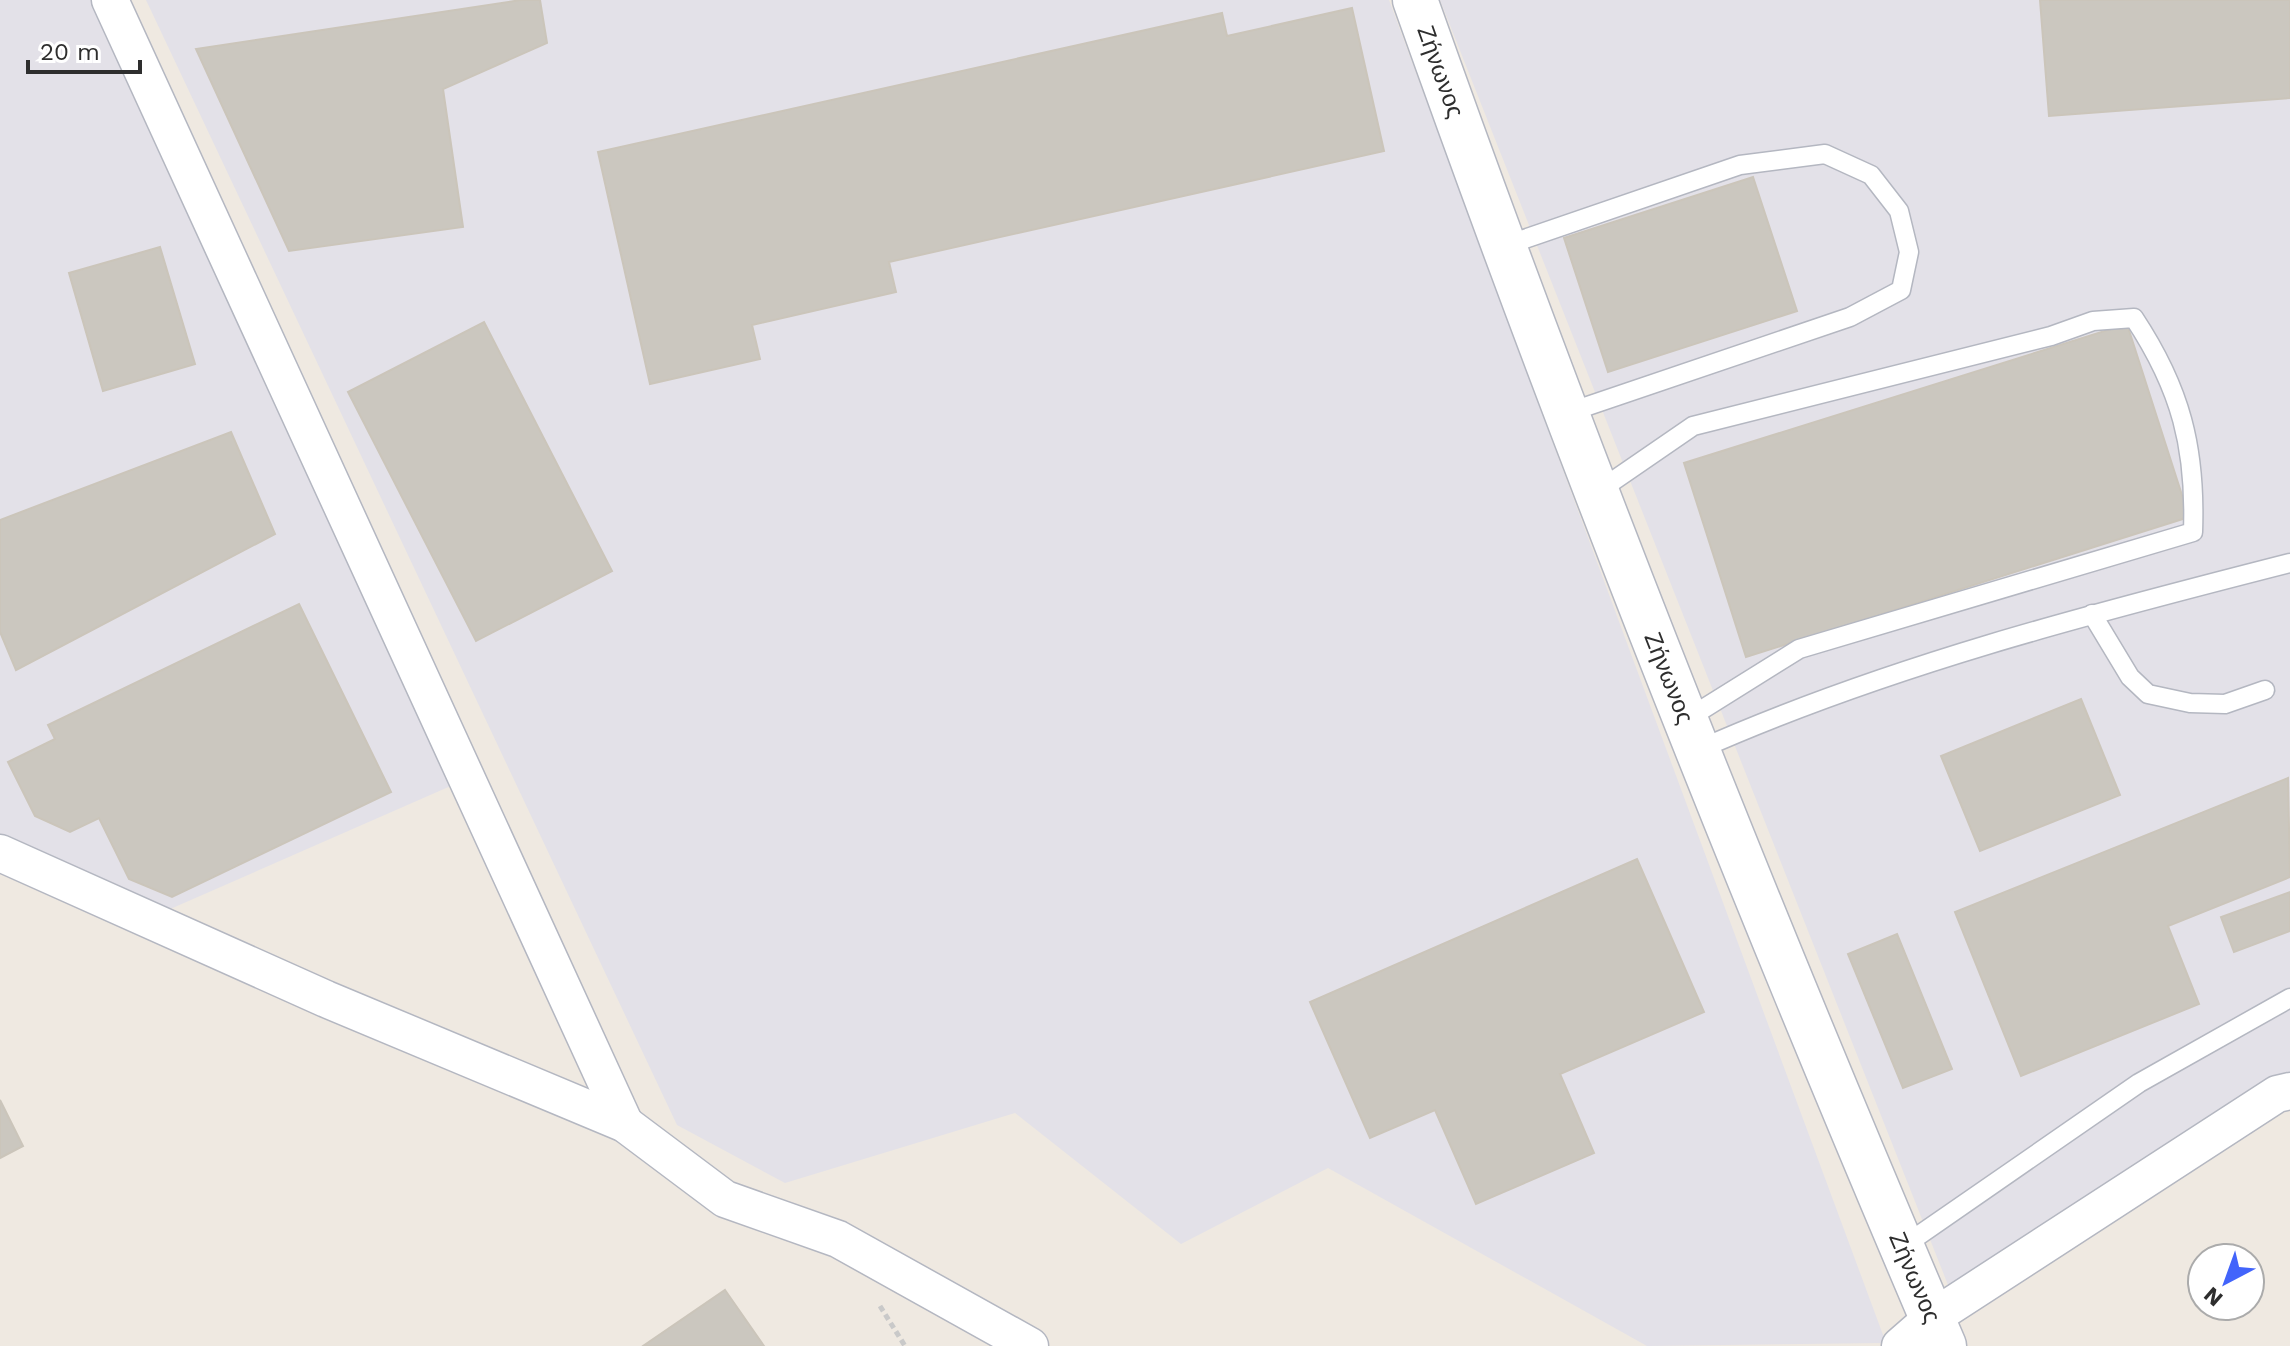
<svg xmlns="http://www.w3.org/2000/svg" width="2290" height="1346" font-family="'Work Sans',sans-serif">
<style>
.industrial{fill:#e3e1e8}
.building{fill:#cbc7bf;stroke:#cbc5ba;stroke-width:2}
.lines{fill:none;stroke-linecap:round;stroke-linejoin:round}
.lane-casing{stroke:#b4b7c1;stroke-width:21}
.street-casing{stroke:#b4b7c1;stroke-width:39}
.secondary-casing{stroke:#b4b7c1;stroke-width:47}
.path{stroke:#c9c9c9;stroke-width:5;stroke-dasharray:6 4;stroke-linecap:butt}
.lane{stroke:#fff;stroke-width:18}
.street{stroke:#fff;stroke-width:36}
.secondary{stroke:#fff;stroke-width:44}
.labels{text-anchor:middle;stroke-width:6;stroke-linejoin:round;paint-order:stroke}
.street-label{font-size:24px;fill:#2e2e2e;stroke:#fff}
</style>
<rect width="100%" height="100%" fill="#efe9e1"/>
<g class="industrial">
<polygon points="0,0 99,0 453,785 168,910 0,837"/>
<polygon points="146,0 1389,0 1886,1343 1647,1346 1328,1168 1181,1244 1015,1113 785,1183 677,1125"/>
<polygon points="1440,0 2290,0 2290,1079 1950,1290"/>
</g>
<g class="building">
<polygon points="521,0 540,0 547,43 443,89 463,227 289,251 196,49"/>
<polygon points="2040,0 2290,0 2290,98 2049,116"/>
<polygon points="1352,8 1384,151 889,262 896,292 752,325 760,359 650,384 598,152 1222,13 1227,36"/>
<polygon points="1753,177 1797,311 1608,372 1564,238"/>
<polygon points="160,247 195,364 103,391 69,273"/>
<polygon points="484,322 612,571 476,641 348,392"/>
<polygon points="2127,324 2189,517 1746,657 1684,463"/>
<polygon points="231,432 275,534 16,670 0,632 0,520"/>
<polygon points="299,604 391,792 172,897 129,879 99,818 70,832 35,816 8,762 55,739 48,725"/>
<polygon points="2081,699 2120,795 1980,851 1941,756"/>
<polygon points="2288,778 2290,877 2168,926 2199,1004 2021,1076 1955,912"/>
<polygon points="1637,859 1704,1012 1560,1074 1594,1153 1476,1204 1435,1110 1370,1138 1310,1002"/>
<polygon points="2290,892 2290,931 2234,952 2221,917"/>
<polygon points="1897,934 1952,1069 1903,1088 1848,954"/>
<polygon points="0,1100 23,1146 0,1158"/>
<polygon points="725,1290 764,1346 643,1346"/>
</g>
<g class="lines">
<g class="lane-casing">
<g id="lane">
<polyline points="1504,246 1740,165 1825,154 1871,175 1899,211 1909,252 1901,290 1850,317 1567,413"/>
<path d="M 1597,492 L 1693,426 L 2051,336 L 2093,321 L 2134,318 C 2181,389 2196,448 2193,532 L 1799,649 L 1687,719"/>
<polyline points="2092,614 2130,677 2148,694 2190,703 2225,704 2265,690"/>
<path d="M 1698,750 C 1887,666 2090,614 2290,563"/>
<polyline points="1902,1247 2139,1083 2290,998"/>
</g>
</g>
<g class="street-casing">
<g id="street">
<polyline points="110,0 625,1124"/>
<polyline points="0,853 326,999 625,1124 725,1199 838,1239 1030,1346"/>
<polyline points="1900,1346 1932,1318 2277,1094 2290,1091"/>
</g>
</g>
<g class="secondary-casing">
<g id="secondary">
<path id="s1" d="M 1415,0 C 1576,455 1754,902 1944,1346"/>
</g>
</g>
<polyline class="path" points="880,1306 905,1346"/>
<use href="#lane" class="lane"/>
<use href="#street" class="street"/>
<use href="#secondary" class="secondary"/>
</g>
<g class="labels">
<g class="street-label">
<text dy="8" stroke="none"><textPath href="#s1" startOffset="76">Ζήνωνος</textPath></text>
<text dy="8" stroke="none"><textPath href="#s1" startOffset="724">Ζήνωνος</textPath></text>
<text dy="8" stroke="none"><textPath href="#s1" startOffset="1372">Ζήνωνος</textPath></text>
</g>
</g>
<g transform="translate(2226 1282) rotate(221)"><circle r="38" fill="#ffffff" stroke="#ababab" stroke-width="2"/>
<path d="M0-6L14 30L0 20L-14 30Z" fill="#4264fb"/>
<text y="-12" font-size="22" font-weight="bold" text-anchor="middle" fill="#2e2e2e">N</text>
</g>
<path d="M28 60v12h112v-12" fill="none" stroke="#2e2e2e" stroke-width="4"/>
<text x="40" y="60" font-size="24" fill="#2e2e2e" stroke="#ffffff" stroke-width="6" paint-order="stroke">20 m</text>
</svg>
